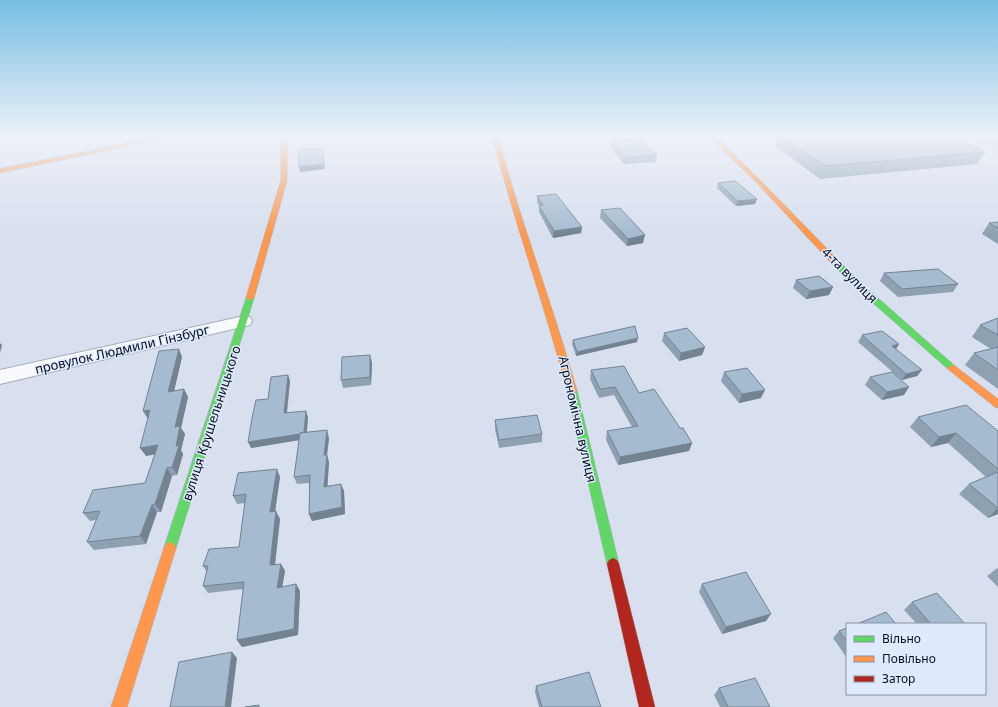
<svg xmlns="http://www.w3.org/2000/svg" width="998" height="707" font-family="'Noto Sans',sans-serif">
<style>
.green{fill:#b4d3be}
.lines{fill:none;stroke-linecap:round;stroke-linejoin:round}
.street-casing{stroke:#a5acb9;stroke-width:2}
.fast-casing{stroke:#a5acb9;stroke-width:1}
.slow-casing{stroke:#a5acb9;stroke-width:1}
.jam-casing{stroke:#a5acb9;stroke-width:1}
.street{fill:#f9fafd;fill-rule:evenodd}
.fast{fill:#63d668;fill-rule:evenodd}
.slow{fill:#ff974d;fill-rule:evenodd}
.jam{fill:#b3261e;fill-rule:evenodd}
.wall{fill:#8da1b3}
.shaded-wall{fill:#738392}
.building{fill:#a4bbd0;stroke:#738392}
.labels{text-anchor:middle;stroke-width:3;stroke-linejoin:round;paint-order:stroke}
.street-label{font-size:13px;fill:#090f1b;stroke:#dfeaff}
</style>
<rect width="100%" height="100%" fill="#d8e0ef"/>
<polygon class="green" points="965,135 990,135 998,138 998,151"/>
<g class="lines">
<g class="street-casing">
<polygon id="street" points="244,316 250,317 252,321 250,325 0,384 0,370"/>
</g>
<g class="fast-casing">
<g id="fast">
<polygon points="836,264 842,264 862,284 955,366 957,368 955,370 949,370 856,288 836,268"/>
<polygon points="247,296 250,296 254,298 176,548 174,552 170,554 166,552 164,548"/>
<polygon points="572,388 575,389 577,391 619,564 617,568 613,570 609,568 607,564 567,391 569,389"/>
</g>
</g>
<g class="slow-casing">
<g id="slow">
<polygon points="168,135 179,135 0,173 0,169"/>
<polygon points="281,135 287,135 287,180 254,298 250,300 246,298 281,180"/>
<path d="M 492,135 L 498,135 C 520,222 553,305 577,391 L 575,393 L 569,393 L 567,391 C 545,305 514,222 492,135 Z"/>
<polygon points="708,135 714,135 761,181 842,264 842,268 836,268 757,183"/>
<polygon points="952,365 955,366 998,399 998,408 995,407 949,370 947,368"/>
<polygon points="170,542 174,544 176,548 127,707 111,707 164,548 166,544"/>
</g>
</g>
<g class="jam-casing">
<polygon id="jam" points="613,558 617,560 619,564 655,707 639,707 607,564 609,560"/>
</g>
<use href="#street" class="street"/>
<use href="#fast" class="fast"/>
<use href="#slow" class="slow"/>
<use href="#jam" class="jam"/>
</g>
<g class="wall">
<polygon points="777,135 951,135 985,152 977,164 820,179 774,145"/>
<polygon points="611,141 657,155 656,162 624,164 611,148"/>
<polygon points="718,183 755,204 736,206 717,188"/>
<polygon points="537,196 582,227 581,233 553,238 539,212 539,206 537,202"/>
<polygon points="601,210 643,243 627,246 600,218"/>
<polygon points="998,222 998,244 982,234 989,223"/>
<polygon points="884,273 958,284 953,292 898,297 880,281"/>
<polygon points="796,280 833,287 829,295 806,299 793,288"/>
<polygon points="998,318 998,389 965,365 974,353 991,349 972,337 980,325"/>
<polygon points="664,333 705,347 702,355 679,361 662,341"/>
<polygon points="862,335 896,349 922,370 917,376 902,380 858,342"/>
<polygon points="573,340 637,342 576,356 572,344"/>
<polygon points="370,355 372,363 371,385 343,388 341,380"/>
<polygon points="182,357 174,391 184,389 188,397 181,428 185,434 181,450 183,454 177,475 172,476 161,512 157,512 146,544 94,550 87,542 96,520 90,521 83,513 145,483 155,454 146,456 148,419"/>
<polygon points="591,370 639,393 680,428 692,443 689,451 618,465 606,440 607,431 632,427 614,395 599,398 590,379"/>
<polygon points="724,372 761,398 739,403 721,381"/>
<polygon points="288,375 290,381 287,413 308,417 307,432 329,438 327,455 329,462 327,486 341,484 344,491 345,514 312,521 309,514 309,483 297,484 294,477 299,440 251,448 268,399"/>
<polygon points="870,377 904,395 882,400 865,385"/>
<polygon points="918,417 998,431 998,514 988,518 959,494 969,484 986,477 948,443 931,447 910,427"/>
<polygon points="495,420 542,434 542,442 499,448 495,429"/>
<polygon points="280,477 275,511 280,519 275,565 281,564 285,571 282,587 296,584 300,591 298,635 242,647 237,640 243,589 208,593 203,586 207,572 203,566 239,547 245,503 237,504 233,496"/>
<polygon points="998,568 998,587 987,576 996,569"/>
<polygon points="702,584 766,621 722,634 699,592"/>
<polygon points="912,602 965,624 917,624 904,610"/>
<polygon points="847,628 847,658 833,638 839,631"/>
<polygon points="536,686 601,707 539,707 535,692"/>
<polygon points="719,688 770,707 720,707 714,695"/>
</g>
<g class="shaded-wall">
<polygon points="322,148 325,169 300,172 299,167"/>
<polygon points="757,199 755,204 736,206 738,201"/>
<polygon points="582,227 581,233 553,238 554,231"/>
<polygon points="645,235 643,243 627,246 628,239"/>
<polygon points="833,287 829,295 806,299 810,291"/>
<polygon points="638,338 637,342 576,356 577,352"/>
<polygon points="0,343 2,345 0,353"/>
<polygon points="899,344 895,351 892,346"/>
<polygon points="705,347 702,355 679,361 681,353"/>
<polygon points="179,349 182,357 172,400 168,392"/>
<polygon points="370,355 372,363 371,385 370,377"/>
<polygon points="922,370 917,376 902,380 906,374"/>
<polygon points="288,375 290,381 286,419 284,413"/>
<polygon points="909,387 904,395 882,400 887,392"/>
<polygon points="184,389 188,397 181,428 185,434 181,450 183,454 177,475 172,467 176,446 175,427"/>
<polygon points="765,390 761,398 739,403 742,394"/>
<polygon points="150,410 148,419 143,411"/>
<polygon points="306,411 308,417 306,439 251,448 248,442"/>
<polygon points="327,430 329,438 327,455 329,462 327,494 324,487 324,455"/>
<polygon points="956,433 948,443 931,447 939,437"/>
<polygon points="692,443 689,451 618,465 620,457"/>
<polygon points="158,445 163,453 146,456 140,448"/>
<polygon points="167,468 172,476 161,512 155,504"/>
<polygon points="277,469 280,477 274,519 270,512"/>
<polygon points="341,484 344,491 345,514 312,521 309,514"/>
<polygon points="152,505 157,512 146,544 140,536"/>
<polygon points="998,508 998,514 988,518"/>
<polygon points="276,511 280,519 274,573 270,565"/>
<polygon points="281,564 285,571 281,595 277,588"/>
<polygon points="296,584 300,591 298,635 242,647 237,640"/>
<polygon points="771,614 766,621 722,634 726,627"/>
<polygon points="232,652 237,658 231,707 225,707"/>
</g>
<g class="building">
<polygon points="780,135 951,135 985,152 826,166"/>
<polygon points="638,138 657,155 625,158 611,141"/>
<polygon points="322,148 324,164 299,167 298,150"/>
<polygon points="735,181 757,199 738,201 718,183"/>
<polygon points="556,194 582,227 554,231 539,206 543,205 537,196"/>
<polygon points="620,208 645,235 628,239 601,210"/>
<polygon points="998,222 998,228 989,223"/>
<polygon points="938,269 958,284 902,289 884,273"/>
<polygon points="819,276 833,287 810,291 796,280"/>
<polygon points="998,318 998,335 980,325"/>
<polygon points="635,326 638,338 577,352 573,340"/>
<polygon points="687,328 705,347 681,353 664,333"/>
<polygon points="882,331 899,344 892,346 922,370 906,374 862,335"/>
<polygon points="998,347 998,370 974,353"/>
<polygon points="179,349 168,392 184,389 175,427 180,426 176,446 179,446 172,467 167,468 155,504 152,505 140,536 87,542 100,511 83,513 93,490 145,483 158,445 140,448 150,410 143,411 159,351"/>
<polygon points="370,355 370,377 341,380 342,357"/>
<polygon points="624,366 639,393 654,389 680,428 683,428 692,443 620,457 607,431 638,426 615,387 600,389 591,370"/>
<polygon points="747,368 765,390 742,394 724,372"/>
<polygon points="892,372 909,387 887,392 870,377"/>
<polygon points="288,375 284,413 306,411 304,432 300,433 300,434 248,442 252,418 256,400 268,399 271,377"/>
<polygon points="966,405 998,431 998,469 956,433 939,437 918,417"/>
<polygon points="537,415 542,434 499,440 495,420"/>
<polygon points="327,430 324,455 327,455 324,487 341,484 342,507 309,514 310,475 294,477 300,433"/>
<polygon points="277,469 270,512 276,511 270,565 281,564 277,588 296,584 294,629 237,640 244,582 203,586 208,566 203,566 209,549 239,547 246,494 233,496 238,473"/>
<polygon points="998,472 998,508 969,484"/>
<polygon points="746,572 771,614 726,627 702,584"/>
<polygon points="937,593 965,624 931,624 912,602"/>
<polygon points="886,612 896,624 857,624"/>
<polygon points="847,628 847,641 839,631"/>
<polygon points="232,652 225,707 170,707 179,662"/>
<polygon points="589,672 601,707 542,707 536,686"/>
<polygon points="755,678 770,707 728,707 719,688"/>
<polygon points="259,705 259,707 245,707"/>
</g>
<linearGradient id="sky" x2="0" y2="1"><stop stop-color="#75bee3"/><stop offset="0.58" stop-color="#edf1f8"/><stop offset="1" stop-color="#edf1f8" stop-opacity="0"/></linearGradient>
<rect width="998" height="234" fill="url(#sky)"/>
<g class="labels">
<g class="street-label">
<text transform="translate(850 275) rotate(45)" y="5">4-та вулиця</text>
<text transform="translate(122 349) rotate(-13)" y="5">провулок Людмили Гінзбург</text>
<text transform="translate(578 419) rotate(77)" y="5">Агрономічна вулиця</text>
<text transform="translate(211 423) rotate(-72)" y="5">вулиця Крушельницького</text>
</g>
</g>
<rect x="846" y="623" width="140" height="72" fill="#dfeaff" stroke="#8992a4"/>
<rect x="854" y="636" width="20" height="6" fill="#63d668" stroke="#8992a4"/>
<text x="882" y="643" font-size="12" fill="#090f1b">Вільно</text>
<rect x="854" y="656" width="20" height="6" fill="#ff974d" stroke="#8992a4"/>
<text x="882" y="663" font-size="12" fill="#090f1b">Повільно</text>
<rect x="854" y="676" width="20" height="6" fill="#b3261e" stroke="#8992a4"/>
<text x="882" y="683" font-size="12" fill="#090f1b">Затор</text>
</svg>
